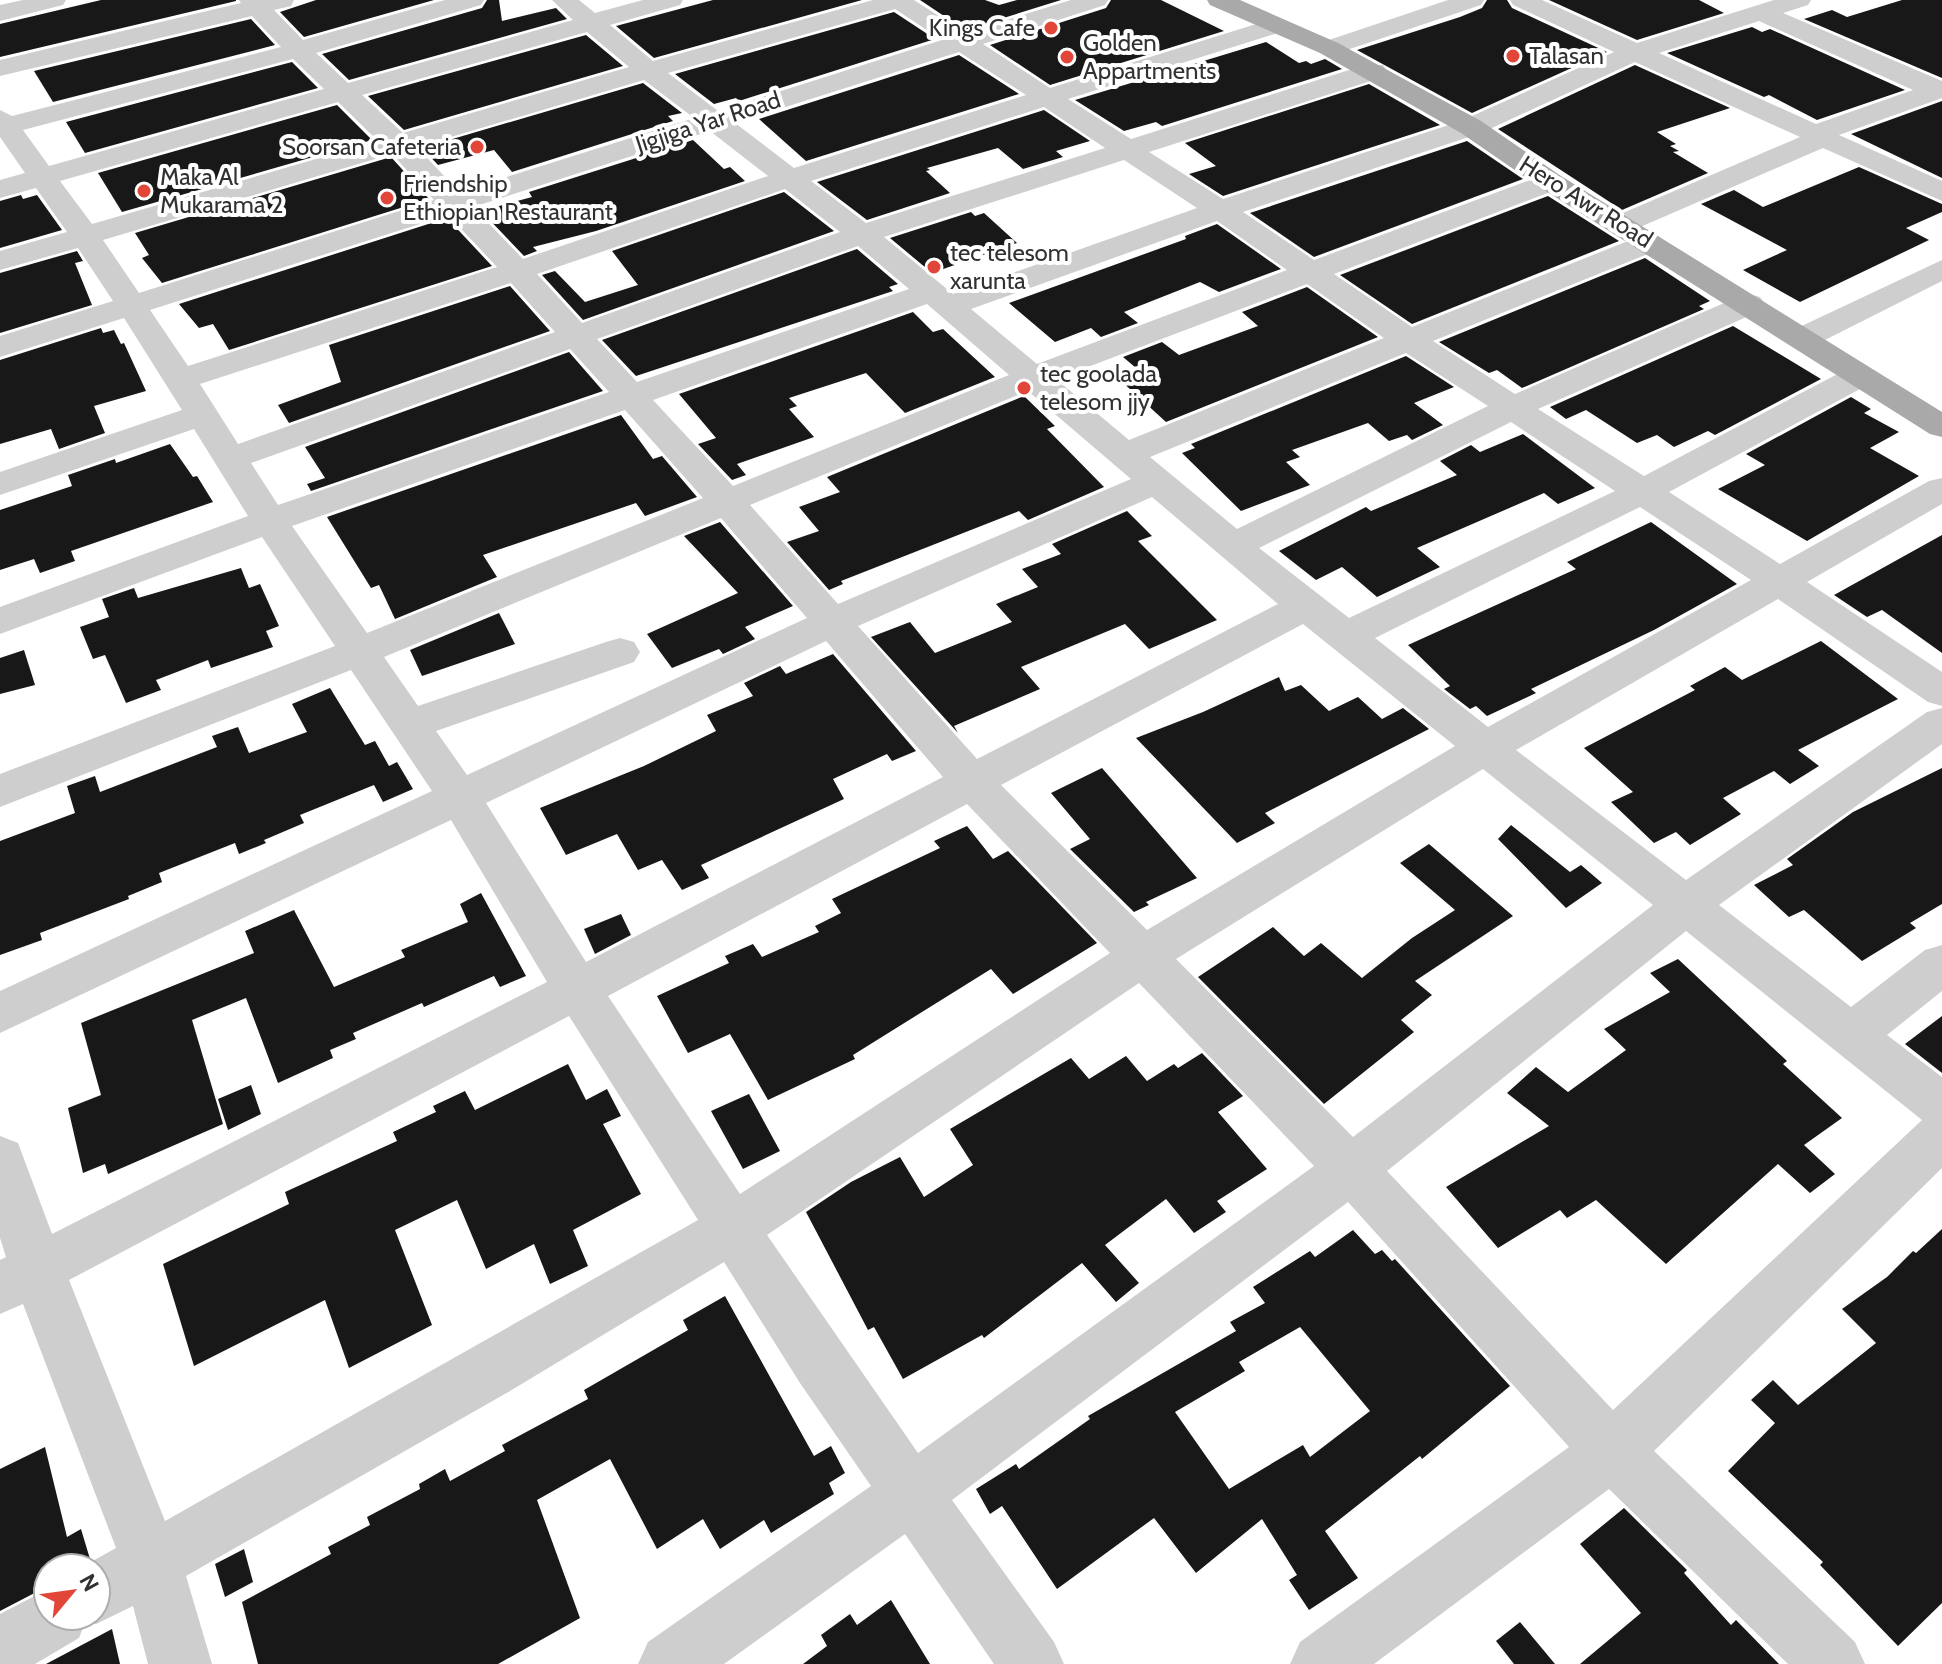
<svg xmlns="http://www.w3.org/2000/svg" width="1942" height="1664" font-family="Cabin,sans-serif">
<style>
.building{fill:#181818;fill-rule:evenodd}
.lines{fill:none;stroke-linecap:round;stroke-linejoin:round}
.minor{fill:#cecece;fill-rule:evenodd}
.major{fill:#a9a9a9;fill-rule:evenodd}
.poi-dot{fill:#e24639;stroke:#fff;stroke-width:3}
.labels{text-anchor:middle;stroke-width:8;stroke-linejoin:round;paint-order:stroke}
.far-poi-label{font-size:24px;fill:#313131;stroke:#fff;text-anchor:start}
.far-street-label{font-size:24px;fill:#313131;stroke:#fff}
</style>
<rect width="100%" height="100%" fill="#fff"/>
<g class="building">
<polygon points="101,0 236,0 236,1 0,57 0,24"/>
<polygon points="316,0 434,0 304,37 280,12"/>
<polygon points="487,0 499,0 502,21 556,8 567,19 349,80 322,54 482,8"/>
<polygon points="713,0 862,0 654,58 616,26"/>
<polygon points="920,0 985,0 999,5 1017,0 1061,0 965,30"/>
<polygon points="1111,0 1161,0 1224,31 1050,85 990,45 1106,8"/>
<polygon points="1487,0 1507,0 1512,8 1607,52 1472,113 1357,50 1460,17 1482,8"/>
<polygon points="1549,0 1699,0 1724,13 1637,40"/>
<polygon points="1902,0 1942,0 1942,78 1804,19 1832,10 1847,17"/>
<polygon points="894,12 935,39 739,101 736,98 714,104 675,74"/>
<polygon points="251,19 275,45 53,102 34,71"/>
<polygon points="1752,27 1762,32 1770,29 1905,90 1817,120 1769,95 1764,97 1667,53"/>
<polygon points="586,35 623,66 404,130 368,96"/>
<polygon points="1266,42 1299,63 1306,61 1311,64 1325,59 1342,69 1162,126 1156,122 1124,131 1075,100"/>
<polygon points="959,55 1019,94 806,161 759,119"/>
<polygon points="292,62 318,88 85,153 66,122"/>
<polygon points="1635,65 1730,108 1657,132 1676,144 1670,146 1679,151 1673,152 1708,173 1622,210 1498,129"/>
<polygon points="643,83 682,113 668,116 673,121 512,172 494,150 438,165 422,148"/>
<polygon points="1369,84 1440,125 1223,196 1189,174 1216,166 1185,143"/>
<polygon points="1942,101 1942,178 1851,134"/>
<polygon points="337,105 372,140 122,212 98,173"/>
<polygon points="1044,110 1090,141 1056,151 1063,157 1023,169 998,148 927,168 930,170 926,171 950,193 867,220 817,182"/>
<polygon points="693,140 724,169 730,167 745,181 596,231 533,247 537,251 524,256 481,211 532,197 529,192"/>
<polygon points="1467,141 1523,179 1314,257 1250,213"/>
<polygon points="391,157 429,199 162,283 142,258 149,255 135,233"/>
<polygon points="1859,167 1942,204 1942,212 1906,228 1929,240 1800,302 1743,270 1787,250 1701,204 1734,190 1763,207"/>
<polygon points="784,192 834,231 583,320 542,275 555,271 585,302 638,285 612,251"/>
<polygon points="21,195 23,199 37,195 62,230 0,248 0,201"/>
<polygon points="1548,196 1619,241 1412,324 1340,275"/>
<polygon points="971,212 975,216 984,213 1017,243 932,273 890,238"/>
<polygon points="447,218 492,266 229,350 213,324 199,328 179,304"/>
<polygon points="1217,224 1281,269 1219,292 1200,282 1124,312 1138,323 1101,337 1091,328 1055,342 1009,303 1186,239 1185,236"/>
<polygon points="857,249 898,284 889,287 893,291 636,376 602,340"/>
<polygon points="77,251 83,261 75,263 92,305 0,333 0,273"/>
<polygon points="1645,258 1710,301 1699,306 1704,309 1522,388 1497,370 1489,373 1439,342"/>
<polygon points="510,286 550,331 289,423 278,405 341,382 329,345"/>
<polygon points="1307,287 1378,337 1166,422 1120,380 1142,373 1123,357 1162,342 1179,355 1258,326 1242,312"/>
<polygon points="913,312 933,332 943,329 995,377 905,413 866,373 789,398 797,406 789,409 814,437 737,464 746,475 732,480 698,444 716,438 679,394"/>
<polygon points="1733,326 1821,379 1715,435 1708,431 1674,447 1657,435 1637,443 1586,410 1566,419 1550,407"/>
<polygon points="101,328 103,333 114,330 121,344 124,343 146,391 94,406 105,433 59,449 51,429 0,444 0,360"/>
<polygon points="569,352 603,391 311,491 307,484 325,478 305,447"/>
<polygon points="1406,356 1454,387 1414,403 1443,425 1412,440 1407,435 1389,441 1368,423 1292,450 1300,457 1286,462 1310,485 1241,511 1182,453 1195,448 1191,444"/>
<polygon points="1024,396 1055,426 1047,429 1104,487 1028,520 1019,511 841,581 843,584 829,590 787,542 819,531 799,507 840,492 827,477"/>
<polygon points="1851,397 1871,409 1864,413 1899,432 1870,448 1919,476 1807,541 1718,489 1765,465 1746,454"/>
<polygon points="621,415 653,459 662,456 697,497 645,516 636,503 483,555 497,577 395,619 379,585 371,588 327,517"/>
<polygon points="1523,434 1595,488 1558,504 1544,493 1417,548 1440,567 1377,597 1342,567 1316,580 1279,551 1366,507 1371,511 1457,475 1440,461 1471,445 1480,452"/>
<polygon points="170,444 193,477 197,476 213,502 71,551 75,561 40,573 34,559 0,570 0,510 72,486 68,475 115,459 116,463"/>
<polygon points="1127,511 1152,536 1138,541 1217,620 1149,649 1125,624 1021,667 1040,689 954,726 958,733 871,637 910,622 935,653 1012,622 996,604 1038,587 1022,569 1061,554 1052,544"/>
<polygon points="720,522 793,606 745,627 755,639 723,654 719,649 672,668 647,634 738,593 684,536"/>
<polygon points="1651,522 1737,584 1654,630 1531,689 1536,693 1487,716 1476,706 1470,709 1444,689 1450,686 1408,645 1576,569 1567,562"/>
<polygon points="1942,535 1942,653 1882,610 1867,617 1834,595"/>
<polygon points="241,568 249,588 260,584 279,626 266,631 273,647 211,668 208,660 156,680 161,690 126,703 105,655 93,659 80,627 109,617 102,599 134,588 138,598"/>
<polygon points="499,613 515,644 422,676 410,650"/>
<polygon points="1821,641 1898,699 1798,750 1819,766 1790,784 1774,771 1723,798 1741,814 1690,845 1676,832 1654,843 1611,802 1633,792 1584,748 1695,690 1690,686 1725,667 1742,680"/>
<polygon points="24,650 35,685 0,694 0,658"/>
<polygon points="833,654 916,751 892,761 887,754 833,779 844,799 701,865 709,878 682,890 662,860 638,870 617,834 566,855 540,808 644,766 716,731 707,715 753,696 744,683 780,666 786,674"/>
<polygon points="1279,677 1285,691 1301,685 1329,711 1358,697 1382,719 1403,708 1429,729 1265,813 1275,823 1237,843 1136,738 1203,712"/>
<polygon points="330,688 365,745 375,741 389,766 397,762 413,789 383,802 374,785 300,815 304,823 264,840 266,843 239,854 235,843 159,873 162,882 128,896 129,899 40,933 42,940 0,955 0,841 75,813 67,786 95,776 100,792 217,747 212,736 238,727 249,753 307,732 292,704"/>
<polygon points="1102,768 1197,878 1146,902 1149,905 1134,912 1070,849 1090,839 1051,793"/>
<polygon points="1942,768 1942,904 1910,923 1916,928 1862,961 1804,910 1789,917 1754,885 1793,865 1787,859 1853,812"/>
<polygon points="1511,825 1570,872 1581,865 1602,883 1566,908 1498,839"/>
<polygon points="967,826 993,859 1008,851 1097,943 1013,994 991,969 853,1055 855,1059 768,1100 730,1034 688,1053 657,996 729,963 725,956 753,944 762,957 819,932 815,926 841,913 832,899 940,848 934,841"/>
<polygon points="1429,844 1513,916 1415,981 1432,995 1401,1020 1414,1032 1324,1104 1198,977 1273,927 1304,956 1321,943 1362,978 1412,938 1455,910 1400,863"/>
<polygon points="481,893 526,976 500,987 494,976 424,1007 422,1003 353,1033 356,1039 330,1050 333,1058 278,1083 246,998 192,1020 223,1124 108,1174 105,1164 83,1173 68,1108 101,1095 81,1023 254,953 245,931 294,910 334,987 405,957 401,950 468,922 460,904"/>
<polygon points="621,914 631,935 595,954 584,929"/>
<polygon points="1678,959 1787,1061 1783,1064 1842,1118 1804,1145 1835,1174 1810,1193 1778,1164 1666,1264 1596,1200 1567,1218 1560,1210 1498,1248 1446,1187 1549,1126 1507,1093 1536,1067 1568,1092 1626,1050 1604,1029 1670,992 1650,973"/>
<polygon points="1942,1016 1942,1073 1905,1044"/>
<polygon points="1202,1053 1243,1096 1218,1112 1267,1169 1217,1201 1226,1212 1194,1233 1166,1199 1105,1245 1139,1283 1116,1302 1082,1263 984,1338 982,1335 903,1379 874,1327 868,1330 806,1212 851,1182 900,1157 924,1197 973,1165 950,1129 1071,1058 1089,1079 1126,1056 1147,1081 1174,1064 1178,1068"/>
<polygon points="568,1064 586,1100 607,1089 621,1116 603,1124 641,1194 573,1230 588,1266 550,1284 534,1244 486,1269 457,1200 395,1230 432,1325 349,1368 325,1300 194,1366 163,1264 289,1204 285,1192 397,1141 393,1132 436,1112 433,1106 465,1091 475,1110"/>
<polygon points="251,1085 261,1114 228,1130 218,1099"/>
<polygon points="749,1094 780,1151 743,1169 711,1111"/>
<polygon points="1942,1229 1942,1603 1898,1646 1820,1565 1823,1562 1728,1471 1775,1423 1751,1400 1773,1380 1798,1405 1876,1343 1842,1309 1887,1277 1913,1251 1916,1253"/>
<path d="M 1353,1230 L 1375,1254 L 1382,1250 L 1392,1261 L 1395,1259 L 1510,1386 L 1422,1459 L 1420,1456 L 1325,1531 L 1358,1578 L 1309,1610 L 1289,1580 L 1297,1575 L 1262,1519 L 1196,1573 L 1154,1518 L 1057,1589 L 1002,1506 L 990,1514 L 976,1489 L 1016,1464 L 1019,1469 L 1090,1419 L 1088,1416 L 1236,1331 L 1230,1322 L 1265,1303 L 1253,1287 L 1310,1251 L 1315,1257 ZM 1300,1327 L 1370,1411 L 1310,1457 L 1303,1445 L 1229,1489 L 1175,1412 L 1245,1371 L 1239,1362 Z"/>
<polygon points="725,1296 814,1456 831,1446 845,1473 829,1483 834,1494 771,1533 764,1520 720,1549 703,1519 657,1549 610,1459 537,1500 580,1618 498,1664 258,1664 242,1602 331,1554 328,1547 370,1525 367,1517 420,1489 419,1484 445,1469 450,1481 505,1451 502,1445 588,1399 584,1390 688,1330 683,1320"/>
<polygon points="45,1447 67,1537 81,1529 90,1559 77,1568 48,1568 48,1586 0,1611 0,1469"/>
<polygon points="1624,1508 1687,1570 1684,1573 1731,1625 1736,1620 1779,1664 1580,1664 1641,1613 1580,1544"/>
<polygon points="244,1549 253,1582 225,1597 215,1564"/>
<polygon points="891,1600 930,1664 803,1664 827,1646 821,1635 850,1614 857,1625"/>
<polygon points="1520,1622 1555,1664 1514,1664 1496,1641"/>
<polygon points="112,1629 120,1664 46,1664"/>
</g>
<g class="lines">
<g class="minor">
<polygon points="23,0 66,0 63,5 0,21 0,5"/>
<path d="M 239,0 L 294,0 L 291,6 L 274,10 L 303,40 L 445,0 L 484,0 L 481,5 L 316,53 L 348,83 L 573,20 L 552,0 L 579,0 L 595,13 L 643,0 L 683,0 L 680,5 L 610,25 L 653,61 L 873,0 L 914,0 L 965,33 L 1071,0 L 1108,0 L 1105,5 L 983,44 L 1050,88 L 1266,21 L 1284,21 L 1288,26 L 1284,31 L 1068,99 L 1131,139 L 1365,65 L 1383,65 L 1387,71 L 1383,77 L 1149,152 L 1223,199 L 1461,121 L 1614,52 L 1513,5 L 1510,0 L 1542,0 L 1637,43 L 1774,0 L 1811,0 L 1808,5 L 1783,13 L 1942,81 L 1942,98 L 1839,135 L 1942,181 L 1942,201 L 1823,148 L 1631,231 L 1620,234 L 1609,231 L 1605,225 L 1609,219 L 1800,137 L 1635,62 L 1481,133 L 1243,212 L 1314,260 L 1541,176 L 1551,173 L 1561,176 L 1565,182 L 1561,188 L 1334,274 L 1412,327 L 1638,237 L 1649,234 L 1660,237 L 1664,243 L 1660,249 L 1433,341 L 1515,394 L 1738,297 L 1749,294 L 1760,297 L 1765,304 L 1760,311 L 1538,409 L 1644,476 L 1847,369 L 1859,366 L 1871,369 L 1876,376 L 1871,383 L 1669,492 L 1780,564 L 1929,481 L 1942,478 L 1942,504 L 1807,582 L 1942,672 L 1942,706 L 1928,702 L 1778,599 L 1516,750 L 1686,880 L 1927,712 L 1942,708 L 1942,744 L 1719,905 L 1851,1007 L 1925,950 L 1942,945 L 1942,991 L 1887,1035 L 1942,1077 L 1942,1168 L 1654,1451 L 1855,1642 L 1865,1664 L 1788,1664 L 1609,1489 L 1374,1664 L 1290,1664 L 1300,1642 L 1569,1447 L 1348,1202 L 952,1500 L 1054,1642 L 1064,1664 L 994,1664 L 905,1534 L 724,1664 L 638,1664 L 648,1642 L 871,1486 L 800,1383 L 724,1262 L 510,1391 L 186,1576 L 212,1664 L 148,1664 L 133,1606 L 96,1624 L 86,1620 L 79,1638 L 35,1664 L 0,1664 L 0,1614 L 48,1589 L 48,1616 L 96,1616 L 96,1568 L 80,1568 L 116,1548 L 23,1304 L 0,1314 L 0,1260 L 6,1257 L 0,1238 L 0,1136 L 18,1143 L 52,1234 L 547,982 L 451,820 L 0,1033 L 0,991 L 432,791 L 351,670 L 0,807 L 0,774 L 335,646 L 262,537 L 0,634 L 0,607 L 248,516 L 194,429 L 0,495 L 0,472 L 182,410 L 124,318 L 0,357 L 0,336 L 113,301 L 78,248 L 0,270 L 0,251 L 67,232 L 36,188 L 0,198 L 0,180 L 25,173 L 0,137 L 0,110 L 12,116 L 281,47 L 252,16 L 0,76 L 0,60 L 241,3 ZM 895,9 L 942,40 L 718,111 L 668,73 ZM 1759,21 L 1913,90 L 1816,124 L 1659,53 ZM 587,32 L 629,67 L 403,133 L 362,95 ZM 959,52 L 1026,95 L 794,168 L 735,123 ZM 293,59 L 324,89 L 49,166 L 23,130 ZM 644,80 L 694,118 L 459,192 L 417,147 ZM 338,102 L 378,141 L 92,224 L 60,181 ZM 1044,107 L 1105,148 L 866,223 L 811,181 ZM 710,131 L 768,176 L 523,259 L 473,207 ZM 392,154 L 434,200 L 139,293 L 103,240 ZM 1124,160 L 1197,208 L 953,294 L 884,237 ZM 785,189 L 840,232 L 582,323 L 537,274 ZM 448,215 L 497,267 L 188,366 L 150,310 ZM 1217,221 L 1287,270 L 1037,364 L 971,309 ZM 858,246 L 909,289 L 637,382 L 597,339 ZM 511,283 L 555,332 L 238,444 L 200,384 ZM 1307,284 L 1384,338 L 1129,440 L 1056,379 ZM 927,304 L 1009,375 L 733,486 L 653,400 ZM 570,349 L 609,392 L 278,505 L 251,463 ZM 1406,353 L 1488,406 L 1237,529 L 1150,457 ZM 1028,391 L 1131,479 L 838,604 L 750,505 ZM 625,410 L 703,498 L 367,633 L 292,526 ZM 1511,422 L 1615,491 L 1349,618 L 1259,548 ZM 1152,497 L 1278,604 L 977,759 L 858,626 ZM 1640,507 L 1751,580 L 1488,727 L 1375,638 ZM 721,518 L 807,618 L 467,775 L 436,731 L 634,662 L 640,652 L 634,642 L 620,638 L 606,642 L 418,706 L 384,657 ZM 1303,624 L 1455,746 L 1147,930 L 1001,785 ZM 826,641 L 943,777 L 586,962 L 486,803 ZM 1483,769 L 1653,905 L 1353,1137 L 1176,959 ZM 967,804 L 1110,953 L 740,1194 L 608,996 ZM 1686,931 L 1922,1120 L 1613,1410 L 1387,1171 ZM 1139,983 L 1314,1166 L 918,1453 L 767,1235 ZM 569,1016 L 698,1220 L 165,1521 L 69,1280 Z"/>
<polygon points="1448,0 1484,0 1481,5 1338,53 1320,53 1316,48 1320,43"/>
<polygon points="1942,260 1942,281 1815,345 1803,348 1791,345 1787,338 1791,331"/>
</g>
<polygon class="major" points="1207,0 1240,0 1338,43 1481,121 1561,176 1942,412 1942,437 1930,434 1541,188 1461,133 1320,53 1210,5"/>
</g>
<g class="poi-dot">
<circle cx="1051" cy="28" r="8"/>
<circle cx="1513" cy="56" r="8"/>
<circle cx="1067" cy="57" r="8"/>
<circle cx="477" cy="147" r="8"/>
<circle cx="144" cy="191" r="8"/>
<circle cx="387" cy="198" r="8"/>
<circle cx="934" cy="267" r="8"/>
<circle cx="1024" cy="388" r="8"/>
</g>
<g class="labels">
<g class="far-poi-label">
<text x="1035" y="36" text-anchor="end">Kings Cafe</text>
<text x="1083" y="51">Golden<tspan x="1083" dy="28">Appartments</tspan></text>
<text x="1529" y="64">Talasan</text>
<text x="461" y="155" text-anchor="end">Soorsan Cafeteria</text>
<text x="160" y="185">Maka Al<tspan x="160" dy="28">Mukarama 2</tspan></text>
<text x="403" y="192">Friendship<tspan x="403" dy="28">Ethiopian Restaurant</tspan></text>
<text x="950" y="261">tec telesom<tspan x="950" dy="28">xarunta</tspan></text>
<text x="1040" y="382">tec goolada<tspan x="1040" dy="28">telesom jjy</tspan></text>
</g>
<g class="far-street-label">
<text transform="translate(708 122) rotate(-18)" y="8">Jigjiga Yar Road</text>
<text transform="translate(1586 202) rotate(32)" y="8">Hero Awr Road</text>
</g>
</g>
<g transform="translate(72 1592) rotate(61)"><circle r="38" fill="#ffffff" stroke="#adadad" stroke-width="2"/>
<path d="M0-6L14 30L0 20L-14 30Z" fill="#e24639"/>
<text y="-12" font-size="22" font-weight="bold" text-anchor="middle" fill="#313131">N</text>
</g>
</svg>
